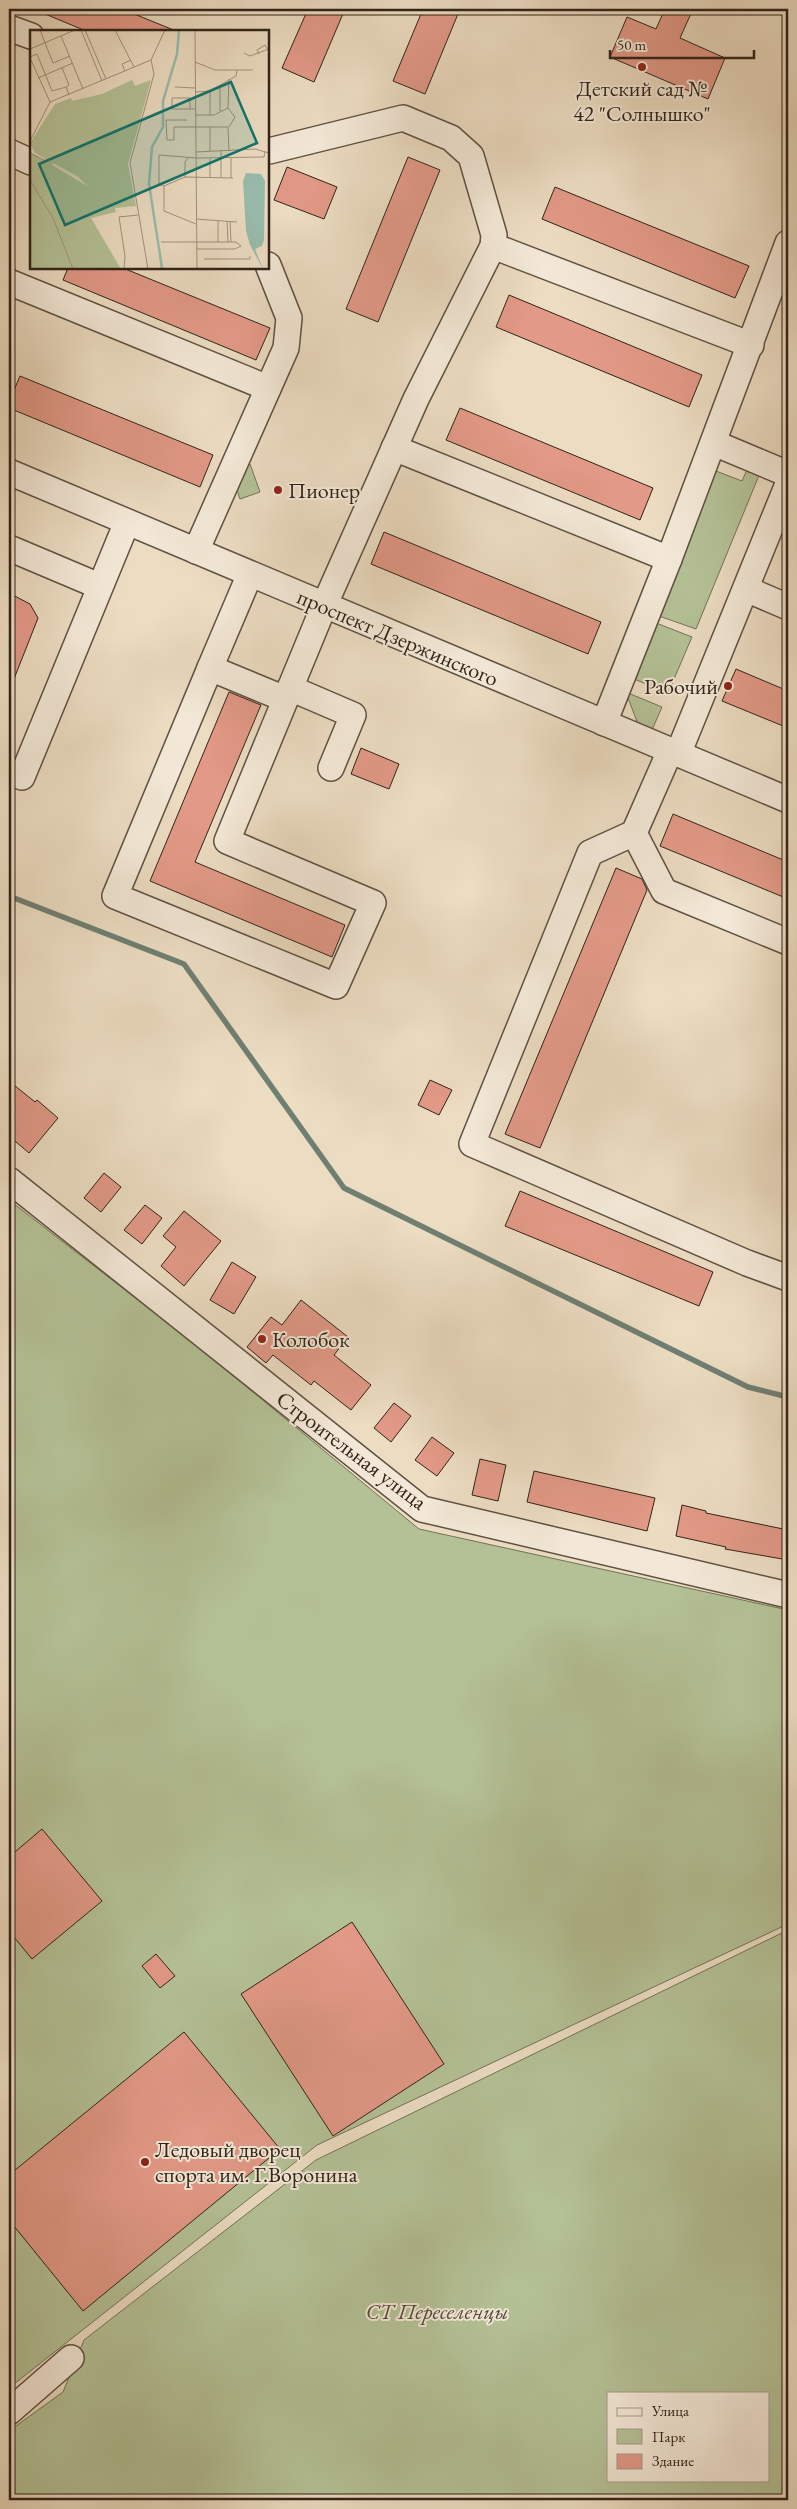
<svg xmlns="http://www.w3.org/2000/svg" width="797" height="2509" font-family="'EB Garamond',serif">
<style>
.green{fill:#b4c196;stroke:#727258;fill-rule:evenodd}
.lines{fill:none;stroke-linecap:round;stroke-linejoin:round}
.stream{stroke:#6f7f72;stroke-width:5.5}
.building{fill:#e29987;stroke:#302319}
.minor-casing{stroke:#5f5143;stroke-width:28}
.minor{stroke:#f3e8d7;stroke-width:25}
.poi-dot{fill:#8f2418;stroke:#f3e8d7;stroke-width:2}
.labels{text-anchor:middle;stroke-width:4;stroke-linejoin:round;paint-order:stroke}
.poi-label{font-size:22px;fill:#302319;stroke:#f3e8d7;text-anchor:start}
.street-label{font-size:22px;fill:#302319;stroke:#f3e8d7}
.park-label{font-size:22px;font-style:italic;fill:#514a38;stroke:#f3e8d7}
.inset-river{fill:none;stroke:#99bcae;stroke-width:2.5}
.inset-road{fill:none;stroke:#a1927e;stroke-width:1}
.view{fill:#0f766e;fill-opacity:0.15;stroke:#0f766e;stroke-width:2.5}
.inset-edge{fill:none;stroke:#302319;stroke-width:2.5}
</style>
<rect width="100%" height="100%" fill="#ecdcc2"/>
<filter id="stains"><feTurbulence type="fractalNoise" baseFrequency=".004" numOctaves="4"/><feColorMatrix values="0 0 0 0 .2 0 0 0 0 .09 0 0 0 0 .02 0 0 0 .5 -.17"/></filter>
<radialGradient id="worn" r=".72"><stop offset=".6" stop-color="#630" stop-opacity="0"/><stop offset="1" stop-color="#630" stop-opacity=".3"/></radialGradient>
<g class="green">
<polygon points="750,463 762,468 696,629 659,616 716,471 742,481"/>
<polygon points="250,464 260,492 240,499 232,474"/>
<polygon points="656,623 692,637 668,693 634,679"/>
<polygon points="628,693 662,707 652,730 638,724 628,698"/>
<polygon points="9,1200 196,1345 419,1529 788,1610 788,1924 317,2145 9,2388"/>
<path d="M 788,1930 L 788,2500 L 9,2500 L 9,2431 L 63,2392 L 84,2340 L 316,2160 ZM 608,2393 L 768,2393 L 768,2480 L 608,2480 Z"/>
</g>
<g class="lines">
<polyline class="stream" points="9,896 184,964 344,1188 748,1387 788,1397"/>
</g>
<g class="building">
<polygon points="33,9 122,9 176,31 86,31"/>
<polygon points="308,9 345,9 314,82 282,68"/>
<polygon points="423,9 460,9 425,94 393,81"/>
<polygon points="665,9 693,9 680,38 725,58 708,99 610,57 627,17 656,29"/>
<polygon points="408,157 440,170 378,322 346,309"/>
<polygon points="287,167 337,187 324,219 274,200"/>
<polygon points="555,187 749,266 735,298 542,219"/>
<polygon points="68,268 123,268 270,328 256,360 63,280"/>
<polygon points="509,295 702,375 689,407 496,327"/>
<polygon points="20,376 213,455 200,487 9,408 9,402"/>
<polygon points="460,408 653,488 640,520 446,440"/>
<polygon points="384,532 601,622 588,654 371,564"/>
<polygon points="9,593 30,604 38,618 10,689"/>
<polygon points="736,669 788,691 788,728 722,701"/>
<polygon points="229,692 261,705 195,862 345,925 332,957 150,881"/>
<polygon points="361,748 399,764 389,789 351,774"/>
<polygon points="673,814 788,862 788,899 660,846"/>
<polygon points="616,868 642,879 647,890 540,1148 505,1134"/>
<polygon points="430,1080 452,1090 439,1115 418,1105"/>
<polygon points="9,1081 35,1102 37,1100 58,1118 29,1153 9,1136"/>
<polygon points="104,1173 121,1187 101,1212 84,1198"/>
<polygon points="520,1191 713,1272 699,1306 505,1226"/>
<polygon points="145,1205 162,1218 142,1244 124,1230"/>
<polygon points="184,1211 221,1241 184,1286 161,1266 176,1247 163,1236"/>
<polygon points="232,1262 256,1277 234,1314 210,1300"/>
<polygon points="301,1300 348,1337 334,1355 371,1385 351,1410 314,1381 311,1385 273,1355 266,1363 247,1347 271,1317 282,1325"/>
<polygon points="394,1403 411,1416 391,1442 374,1428"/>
<polygon points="432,1437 454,1453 437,1476 415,1460"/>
<polygon points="480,1459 506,1465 498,1501 472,1495"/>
<polygon points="534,1471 655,1498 647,1531 527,1502"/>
<polygon points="682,1505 706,1511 706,1513 788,1530 788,1560 725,1549 726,1547 676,1536"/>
<polygon points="42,1829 102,1901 32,1959 9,1931 9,1857"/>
<polygon points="352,1922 444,2064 333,2136 241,1994"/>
<polygon points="156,1954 175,1976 160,1988 142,1966"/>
<polygon points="184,2032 280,2149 83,2311 9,2220 9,2175"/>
</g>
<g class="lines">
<g class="minor-casing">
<g id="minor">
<polyline points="9,28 31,36"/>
<polyline points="9,152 31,162"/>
<polyline points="493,246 751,345"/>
<polyline points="9,282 268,388"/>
<polyline points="714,443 788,474"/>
<polyline points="394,448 669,559"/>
<polyline points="9,472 788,800"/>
<polyline points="9,548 99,586"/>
<polyline points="196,551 286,348 289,318 268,265"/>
<polyline points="250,574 210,668 285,699"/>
<polyline points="746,589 788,607"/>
<polyline points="210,668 115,896 336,986 373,903 227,841 324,606 416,399 493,246 494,235 471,156 451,138 403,118 269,151"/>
<polyline points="290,688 353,715 331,768"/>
<polyline points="604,723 669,559 788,243"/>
<polyline points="670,751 634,833 590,853 472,1144 747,1263 788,1278"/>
<polyline points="678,754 788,484"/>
<polyline points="9,772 22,777 127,522"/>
<polyline points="634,833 664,891 788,942"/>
<polyline points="9,1180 422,1509 788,1595"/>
<polyline points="9,2412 71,2358"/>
</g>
</g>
<use href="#minor" class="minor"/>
</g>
<g class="poi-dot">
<circle cx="642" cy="67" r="5"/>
<circle cx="278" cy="490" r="5"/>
<circle cx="728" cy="686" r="5"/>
<circle cx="262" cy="1339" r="5"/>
<circle cx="145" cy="2162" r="5"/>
</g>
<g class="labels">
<g class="poi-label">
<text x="642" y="96" text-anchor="middle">Детский сад №<tspan x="642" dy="25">42 "Солнышко"</tspan></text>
<text x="288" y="498">Пионер</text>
<text x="718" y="694" text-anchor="end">Рабочий</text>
<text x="272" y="1347">Колобок</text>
<text x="155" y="2157">Ледовый дворец<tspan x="155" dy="25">спорта им. Г.Воронина</tspan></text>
</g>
<g class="street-label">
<text transform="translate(398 637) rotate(23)" y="8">проспект Дзержинского</text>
<text transform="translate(352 1450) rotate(37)" y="8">Строительная улица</text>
</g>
<g class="park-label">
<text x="437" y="2319">СТ Переселенцы</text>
</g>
</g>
<g transform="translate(30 30)">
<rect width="239" height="239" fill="#ecdcc2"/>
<path d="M 102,50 L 105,56 L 121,50 L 98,134 L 106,176 L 85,178 L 86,182 L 61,188 L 91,239 L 0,239 L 0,122 L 59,157 L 47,146 L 5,123 L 0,113 L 25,74 L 41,68 L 42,71 L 72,64 Z" fill="#b4c196"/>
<path d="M 216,143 L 231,144 L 235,151 L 234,210 L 232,216 L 225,219 L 233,239 L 220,215 L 216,201 L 213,151 Z" fill="#99bcae"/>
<path class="inset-river" d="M 132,238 L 119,154 L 122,117 L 133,97 L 133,71 L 147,24 L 149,0"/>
<path class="inset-road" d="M 10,0 L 23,33 L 40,26M 51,0 L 72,51M 55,0 L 76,49M 85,0 L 104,37M 165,0 L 167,239M 31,6 L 53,59M 0,19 L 45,0M 214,23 L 220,26 L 239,19M 229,24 L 227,20 L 235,15 L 238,20M 0,27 L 7,24 L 22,61 L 36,57M 0,28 L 20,72M 165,32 L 185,40 L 223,40M 32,38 L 39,55 L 36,57 L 39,65M 95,41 L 92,34 L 101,30M 8,48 L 43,33M 190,55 L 190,81M 145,57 L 165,58M 180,61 L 180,85M 165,62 L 180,61 L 206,46 L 207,40M 160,79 L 160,68 L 142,68 L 142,79 L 165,79M 165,85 L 184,85 L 198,78 L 199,49M 157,90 L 136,90 L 137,110 L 144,110 L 144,97 L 199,97 L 205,87 L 198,78M 180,97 L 180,121M 198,98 L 199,121M 0,111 L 20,72 L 121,30 L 135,0M 191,121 L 191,148M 166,122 L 225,119 L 239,123M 0,123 L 23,134M 166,128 L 129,125 L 129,154 L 134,156 L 155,147 L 203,148M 166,128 L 234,127 L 235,121M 201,128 L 201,148M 155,147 L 155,132 L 158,128M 180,148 L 180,128M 0,150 L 23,188 L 43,239M 134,156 L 134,181 L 166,194M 166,189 L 207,192M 188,191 L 188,212M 197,191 L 198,212M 200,191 L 201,212M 131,212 L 206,212 L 211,216 L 205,219 L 167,219M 174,229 L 220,229 L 220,226M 94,239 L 95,226 L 89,187 L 108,185M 118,239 L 100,133 L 124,44 L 121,30"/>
<path class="view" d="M 201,52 L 227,113 L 35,195 L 9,134 Z"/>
<rect width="239" height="239" class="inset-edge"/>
</g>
<rect width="797" height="2509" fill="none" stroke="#ecdcc2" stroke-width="30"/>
<rect x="10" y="10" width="777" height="2489" fill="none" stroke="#302319" stroke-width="2.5"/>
<rect x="15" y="15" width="767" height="2479" fill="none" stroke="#302319"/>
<rect x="607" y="2392" width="162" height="90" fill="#f3e8d7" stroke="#a5998b"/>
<rect x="617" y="2408" width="25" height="8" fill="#f3e8d7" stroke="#a5998b"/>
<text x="652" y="2416" font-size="15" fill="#302319">Улица</text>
<rect x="617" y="2429" width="25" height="15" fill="#b4c196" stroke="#a5998b"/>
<text x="652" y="2442" font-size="15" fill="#302319">Парк</text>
<rect x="617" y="2454" width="25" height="15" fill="#e29987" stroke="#a5998b"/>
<text x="652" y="2466" font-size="15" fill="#302319">Здание</text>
<path d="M610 50v8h144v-8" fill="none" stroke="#302319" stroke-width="2.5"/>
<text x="617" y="50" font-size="15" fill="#302319" stroke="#f3e8d7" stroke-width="4" paint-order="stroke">50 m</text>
<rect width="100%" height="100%" filter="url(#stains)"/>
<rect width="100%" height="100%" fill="url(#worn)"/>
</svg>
